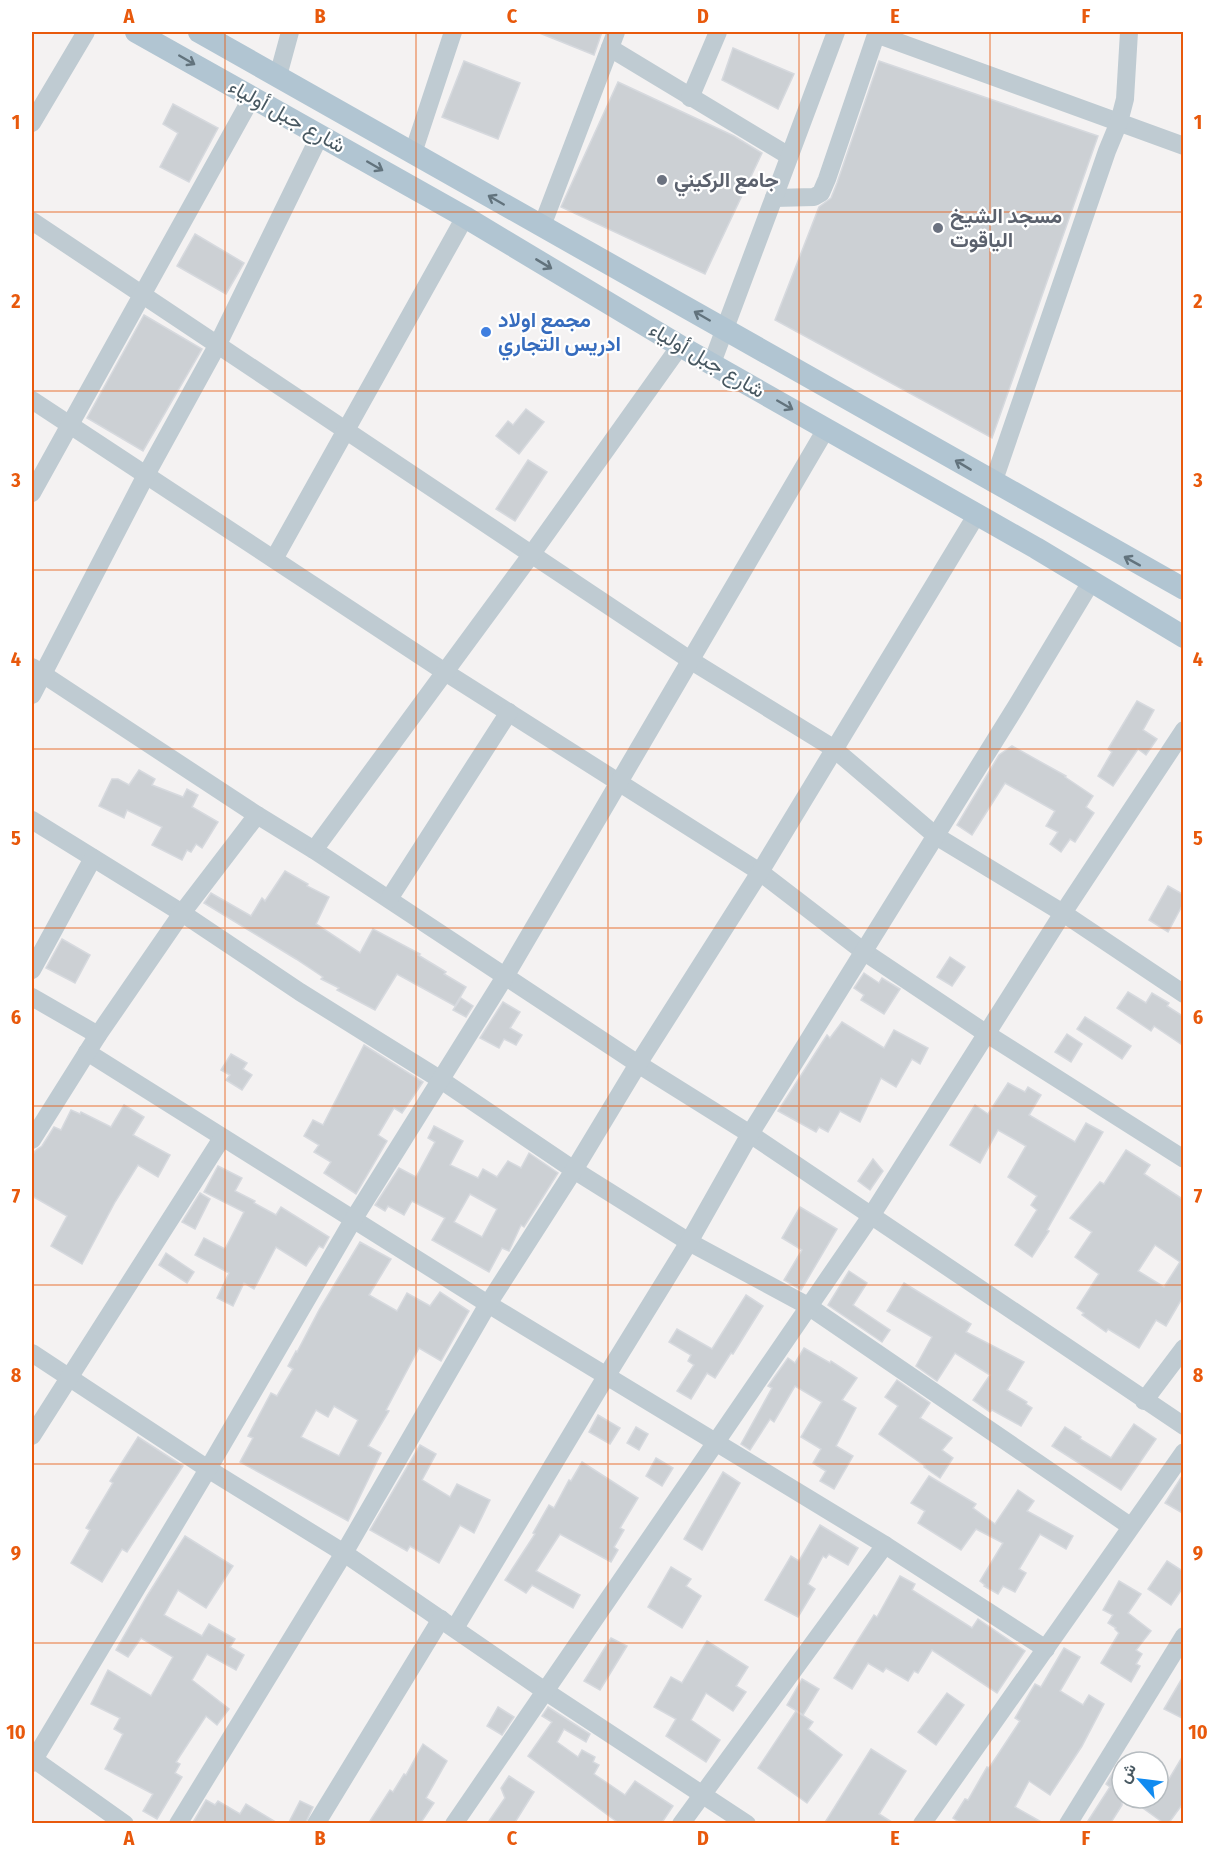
<svg xmlns="http://www.w3.org/2000/svg" width="1215" height="1855" font-family="'Fira Sans Condensed',Vazirmatn,sans-serif">
<style>
.building{fill:#ccd0d4;stroke:#d6d9de;stroke-width:1.5;fill-rule:evenodd}
.lines{fill:none;stroke-linecap:round;stroke-linejoin:round}
.minor{stroke:#bfcbd2;stroke-width:18}
.major{stroke:#b1c5d2;stroke-width:22}
.oneway{stroke:#62737d}
.grid{fill:none;stroke:#e8590c;stroke-width:1.5;stroke-opacity:0.55}
.worship-dot{fill:#6b7280;stroke:#fff;stroke-width:2}
.shop-dot{fill:#3f7fe0;stroke:#fff;stroke-width:2}
.labels{text-anchor:middle;stroke-width:4.5;stroke-linejoin:round;paint-order:stroke}
.street-label{font-size:21px;fill:#485861;stroke:#fff}
.worship-label{font-size:21px;font-weight:bold;fill:#5b616d;stroke:#fff;text-anchor:start}
.shop-label{font-size:21px;font-weight:bold;fill:#366cbe;stroke:#fff;text-anchor:start}
.neatline{fill:none;stroke:#e8590c;stroke-width:2}
.grid-label{font-size:20px;text-anchor:middle;font-weight:bold;fill:#e8590c}
</style>
<rect width="100%" height="100%" fill="#f4f2f2"/>
<g class="building">
<polygon points="537,32 602,32 594,55"/>
<polygon points="733,48 794,74 778,109 722,80"/>
<polygon points="464,61 520,83 498,139 442,117"/>
<polygon points="879,61 1098,136 992,438 775,320 819,207 831,198 837,183"/>
<polygon points="618,82 734,136 762,153 705,274 561,207"/>
<polygon points="173,104 218,128 189,182 160,167 178,133 163,124"/>
<polygon points="195,234 244,263 226,294 177,266"/>
<polygon points="144,315 202,349 143,451 87,418"/>
<polygon points="526,409 544,422 519,454 496,436 508,421 513,425"/>
<polygon points="528,460 547,472 515,521 496,509"/>
<polygon points="1137,701 1154,710 1143,730 1157,739 1146,755 1138,749 1113,786 1098,776 1112,752 1108,749"/>
<polygon points="1012,746 1066,776 1065,777 1093,796 1086,807 1094,813 1075,842 1070,839 1061,852 1050,844 1058,832 1046,826 1055,811 1005,783 972,835 957,825 999,755"/>
<polygon points="139,770 155,779 152,785 183,797 187,789 198,795 192,807 218,822 202,848 196,844 191,852 187,850 182,860 152,845 162,827 127,810 124,818 99,806 112,779 118,779 129,785"/>
<polygon points="285,871 308,884 307,886 329,897 316,924 360,953 373,929 420,954 418,955 446,972 444,974 466,987 455,1006 397,974 375,1010 337,990 339,988 321,979 323,977 296,959 204,903 211,893 251,916 262,898 265,901"/>
<polygon points="1168,886 1184,895 1184,902 1168,932 1149,920"/>
<polygon points="62,939 90,955 75,983 46,968"/>
<polygon points="950,957 965,967 952,986 937,977"/>
<polygon points="864,973 879,983 882,978 900,989 884,1014 861,1000 864,995 854,988"/>
<polygon points="1128,992 1146,1003 1152,993 1169,1003 1167,1006 1184,1017 1184,1046 1154,1026 1151,1031 1117,1008"/>
<polygon points="461,998 473,1006 466,1017 453,1010"/>
<polygon points="503,1002 520,1012 510,1028 522,1035 516,1045 504,1039 499,1048 480,1038"/>
<polygon points="1085,1017 1131,1046 1122,1059 1077,1029"/>
<polygon points="842,1022 884,1048 894,1030 928,1048 920,1064 912,1059 896,1087 881,1078 860,1122 840,1111 828,1132 819,1127 816,1132 778,1111 827,1035 830,1038"/>
<polygon points="1067,1034 1082,1044 1071,1062 1055,1052"/>
<polygon points="364,1045 423,1082 402,1113 394,1108 378,1135 387,1141 356,1194 324,1173 331,1162 314,1152 319,1145 304,1136 313,1120 323,1125"/>
<polygon points="231,1054 247,1063 243,1069 252,1075 242,1090 226,1080 230,1075 221,1070"/>
<polygon points="1008,1083 1025,1092 1028,1087 1041,1095 1029,1115 1075,1142 1086,1123 1103,1132 1047,1230 1049,1231 1032,1257 1015,1245 1037,1210 1031,1205 1037,1196 1008,1177 1026,1146 998,1130 980,1163 950,1145 975,1105 988,1114"/>
<polygon points="124,1105 144,1117 133,1135 170,1155 158,1177 138,1165 115,1202 82,1264 51,1246 67,1216 32,1196 32,1156 35,1151 42,1146 54,1127 61,1130 71,1110 80,1114 81,1112 111,1127"/>
<path d="M 434,1126 L 463,1141 L 450,1165 L 478,1178 L 483,1169 L 497,1177 L 508,1161 L 521,1168 L 529,1153 L 558,1173 L 524,1227 L 521,1225 L 509,1251 L 502,1248 L 489,1272 L 432,1240 L 445,1218 L 412,1201 L 404,1215 L 388,1206 L 385,1211 L 375,1205 L 399,1168 L 416,1177 L 435,1142 L 428,1138 ZM 470,1194 L 497,1209 L 482,1237 L 454,1222 Z"/>
<path d="M 1126,1150 L 1150,1165 L 1144,1174 L 1184,1200 L 1184,1295 L 1166,1326 L 1156,1320 L 1139,1348 L 1108,1329 L 1106,1332 L 1082,1315 L 1084,1313 L 1077,1308 L 1099,1274 L 1075,1257 L 1092,1232 L 1070,1218 L 1100,1182 L 1104,1184 ZM 1155,1245 L 1180,1262 L 1164,1287 L 1138,1271 Z"/>
<polygon points="873,1159 883,1171 870,1190 858,1181"/>
<polygon points="218,1166 242,1178 235,1191 255,1201 254,1203 276,1215 281,1207 329,1237 323,1248 319,1246 306,1266 276,1247 254,1289 244,1283 233,1306 217,1298 229,1273 195,1255 204,1238 225,1249 244,1212 204,1192"/>
<polygon points="200,1193 210,1199 195,1229 182,1222"/>
<polygon points="800,1207 837,1229 801,1290 784,1280 802,1250 782,1238"/>
<path d="M 360,1242 L 391,1259 L 369,1295 L 397,1311 L 407,1293 L 430,1306 L 440,1292 L 469,1311 L 441,1361 L 419,1348 L 386,1410 L 389,1411 L 368,1446 L 381,1453 L 348,1521 L 240,1462 L 253,1438 L 248,1436 L 271,1393 L 277,1396 L 293,1369 L 288,1366 L 296,1351 L 297,1352 L 319,1310 ZM 334,1406 L 358,1420 L 339,1456 L 301,1437 L 316,1410 L 328,1417 Z"/>
<polygon points="166,1253 194,1272 187,1283 159,1265"/>
<polygon points="849,1271 867,1283 853,1305 890,1330 882,1342 828,1305"/>
<polygon points="904,1283 971,1324 966,1332 1024,1362 1007,1390 1027,1402 1026,1404 1032,1408 1021,1426 992,1410 990,1412 973,1400 990,1375 955,1353 937,1381 916,1366 932,1337 887,1311"/>
<polygon points="746,1295 763,1306 733,1354 731,1353 715,1378 707,1373 691,1399 677,1391 694,1365 688,1361 691,1355 669,1342 677,1329 712,1349"/>
<polygon points="804,1348 830,1363 831,1361 857,1378 842,1400 856,1408 836,1446 853,1456 834,1489 820,1481 826,1471 813,1463 821,1449 801,1437 822,1402 795,1386 774,1422 770,1419 750,1450 741,1444 772,1388 768,1386 788,1358 795,1363"/>
<polygon points="897,1380 930,1403 920,1418 952,1438 942,1450 953,1458 940,1478 924,1467 925,1466 879,1434 898,1406 885,1397"/>
<polygon points="598,1415 620,1428 610,1444 589,1432"/>
<polygon points="1134,1424 1156,1439 1121,1490 1052,1446 1065,1427 1081,1437 1080,1439 1111,1458"/>
<polygon points="636,1427 648,1434 639,1450 627,1443"/>
<polygon points="138,1437 183,1466 127,1552 122,1549 102,1582 71,1563 90,1530 86,1528 113,1483 110,1481"/>
<polygon points="420,1445 436,1454 422,1480 450,1497 457,1484 490,1500 474,1533 460,1525 439,1563 410,1546 407,1551 370,1530"/>
<polygon points="656,1458 673,1468 662,1486 646,1476"/>
<polygon points="582,1462 638,1498 620,1528 624,1530 614,1547 618,1550 611,1562 560,1534 536,1571 580,1595 573,1608 532,1585 526,1593 505,1580 535,1534 533,1533 549,1505 554,1508 569,1480 571,1481"/>
<polygon points="723,1472 740,1483 702,1550 684,1539"/>
<polygon points="1184,1473 1184,1514 1165,1503"/>
<polygon points="929,1476 976,1504 973,1508 995,1524 1018,1490 1034,1501 1027,1511 1073,1536 1066,1549 1040,1534 1019,1569 1026,1573 1015,1592 1003,1586 998,1594 984,1586 985,1585 980,1581 1003,1543 976,1529 961,1550 918,1523 925,1511 911,1503"/>
<polygon points="820,1525 858,1548 848,1565 829,1554 826,1558 823,1556 808,1584 815,1589 798,1617 765,1600 791,1556 799,1561"/>
<polygon points="185,1536 233,1566 206,1608 178,1590 164,1615 202,1636 209,1624 235,1639 230,1647 244,1655 236,1670 207,1654 192,1680 229,1709 217,1725 206,1716 176,1762 180,1764 175,1773 182,1777 157,1819 143,1811 153,1794 105,1769 123,1734 114,1729 120,1718 91,1704 108,1670 151,1696 173,1657 141,1638 128,1657 116,1650 147,1596"/>
<polygon points="1167,1561 1184,1572 1184,1586 1171,1605 1148,1589"/>
<polygon points="671,1567 691,1579 686,1586 701,1596 682,1628 648,1607"/>
<polygon points="900,1576 915,1584 912,1590 972,1628 978,1619 1025,1651 997,1693 932,1650 918,1673 914,1671 908,1681 886,1668 883,1672 868,1663 852,1689 834,1678 874,1615 877,1617"/>
<polygon points="1119,1581 1141,1594 1128,1613 1151,1631 1136,1650 1142,1654 1136,1664 1140,1666 1131,1682 1101,1663 1119,1633 1115,1629 1116,1628 1108,1623 1113,1615 1103,1610"/>
<polygon points="611,1638 627,1646 600,1690 584,1681"/>
<polygon points="707,1641 748,1667 736,1686 746,1692 733,1711 706,1693 691,1720 720,1740 706,1762 666,1736 676,1719 654,1707 671,1677 682,1683"/>
<polygon points="1064,1648 1080,1657 1060,1691 1083,1705 1089,1695 1104,1704 1082,1746 1050,1795 1029,1781 1015,1807 1045,1824 962,1824 953,1818 965,1799 968,1800 987,1767 989,1768 1020,1721 1015,1718 1035,1684 1041,1687"/>
<polygon points="1184,1675 1184,1719 1164,1709"/>
<polygon points="802,1679 819,1689 803,1715 787,1705"/>
<polygon points="947,1693 964,1705 936,1745 918,1732"/>
<polygon points="498,1707 514,1717 502,1735 487,1726"/>
<polygon points="548,1707 590,1734 586,1742 564,1729 557,1742 578,1757 582,1750 595,1757 593,1762 599,1765 594,1774 625,1795 635,1781 673,1806 661,1824 620,1824 528,1756 552,1722 542,1716"/>
<polygon points="796,1711 813,1722 808,1729 842,1755 807,1803 758,1768"/>
<polygon points="423,1744 447,1761 426,1798 434,1803 420,1824 368,1824 390,1790 393,1792 404,1774 406,1775"/>
<polygon points="871,1749 906,1771 879,1814 895,1824 824,1824"/>
<polygon points="1184,1754 1184,1802 1168,1824 1165,1824 1129,1798 1158,1798 1158,1778 1166,1784"/>
<polygon points="1122,1768 1122,1805 1110,1824 1086,1824 1110,1787 1106,1784 1115,1769 1120,1772"/>
<polygon points="509,1776 534,1792 514,1824 487,1824 505,1798 501,1788"/>
<polygon points="206,1800 215,1805 218,1801 240,1814 246,1804 279,1824 192,1824"/>
<polygon points="300,1801 313,1807 305,1824 288,1824"/>
</g>
<g class="lines">
<g class="minor">
<polyline points="876,34 1184,146"/>
<polyline points="610,48 789,156"/>
<polyline points="278,76 290,32"/>
<polyline points="690,98 718,32"/>
<polyline points="32,123 86,32"/>
<polyline points="413,153 453,32"/>
<polyline points="774,198 814,197 821,193 827,179 877,32"/>
<polyline points="32,221 690,660 833,748 936,836 1063,913 1184,994"/>
<polyline points="542,226 616,32"/>
<polyline points="712,363 836,32"/>
<polyline points="32,400 445,672 760,872 863,951 987,1034 1184,1159"/>
<polyline points="993,483 1107,151 1119,122 1125,99 1129,32"/>
<polyline points="32,493 252,97"/>
<polyline points="274,559 465,217"/>
<polyline points="32,667 257,815 314,850 638,1064 750,1134 1184,1426"/>
<polyline points="32,695 146,475 218,344 320,135"/>
<polyline points="32,820 182,913 300,992 441,1080 574,1170 689,1242 808,1306 1130,1526"/>
<polyline points="314,850 531,555 680,346"/>
<polyline points="389,899 509,712"/>
<polyline points="32,970 93,858"/>
<polyline points="32,997 98,1035"/>
<polyline points="87,1052 488,1304 885,1545 1046,1649"/>
<polyline points="32,1140 98,1035 182,913 257,815"/>
<polyline points="32,1353 208,1469 344,1553 545,1691 747,1824"/>
<polyline points="1144,1401 1184,1348"/>
<polyline points="32,1436 222,1138"/>
<polyline points="455,1628 607,1375 689,1242 750,1134 1017,705 1091,582"/>
<polyline points="32,1758 125,1824"/>
<polyline points="32,1763 208,1469 353,1220 506,975 826,429"/>
<polyline points="178,1824 344,1553 488,1304 574,1170 638,1064 760,872 977,514"/>
<polyline points="316,1824 441,1619"/>
<polyline points="454,1824 871,1216 1063,913 1184,730"/>
<polyline points="681,1824 885,1545"/>
<polyline points="922,1824 1184,1452"/>
<polyline points="1068,1824 1184,1636"/>
</g>
<g class="major">
<polyline points="136,32 465,217 680,346 1036,548 1184,637"/>
<polyline points="199,32 1184,589"/>
</g>
</g>
<defs><path id="oneway-shaft" d="M-6 0H5M1.5-3L5.5 0L1.5 3" fill="none" stroke-width="1.6" stroke-linecap="round" stroke-linejoin="round" transform="scale(1.5)"/></defs>
<g class="oneway">
<use href="#oneway-shaft" transform="translate(187 60) rotate(30)"/>
<use href="#oneway-shaft" transform="translate(375 166) rotate(30)"/>
<use href="#oneway-shaft" transform="translate(496 200) rotate(-150)"/>
<use href="#oneway-shaft" transform="translate(544 264) rotate(31)"/>
<use href="#oneway-shaft" transform="translate(702 316) rotate(-150)"/>
<use href="#oneway-shaft" transform="translate(785 405) rotate(30)"/>
<use href="#oneway-shaft" transform="translate(963 465) rotate(-149)"/>
<use href="#oneway-shaft" transform="translate(1132 561) rotate(-151)"/>
</g>
<path class="grid" d="M 225,32 L 225,1824M 416,32 L 416,1824M 608,32 L 608,1824M 799,32 L 799,1824M 990,32 L 990,1824M 32,212 L 1184,212M 32,391 L 1184,391M 32,570 L 1184,570M 32,749 L 1184,749M 32,928 L 1184,928M 32,1106 L 1184,1106M 32,1285 L 1184,1285M 32,1464 L 1184,1464M 32,1643 L 1184,1643"/>
<g class="worship-dot">
<circle cx="662" cy="180" r="6"/>
<circle cx="938" cy="228" r="6"/>
</g>
<circle class="shop-dot" cx="486" cy="332" r="6"/>
<g class="labels">
<g class="street-label">
<text transform="translate(287 116) rotate(29)" y="7">شارع جبل أولياء</text>
<text transform="translate(707 360) rotate(30)" y="7">شارع جبل أولياء</text>
</g>
<g class="worship-label">
<text x="674" y="187">جامع الركيني</text>
<text x="950" y="223">مسجد الشيخ<tspan x="950" dy="24">الياقوت</tspan></text>
</g>
<g class="shop-label">
<text x="498" y="327">مجمع اولاد<tspan x="498" dy="24">ادريس التجاري</tspan></text>
</g>
</g>
<rect width="1215" height="1855" fill="none" stroke="#ffffff" stroke-width="66"/>
<g transform="translate(1140 1780) rotate(298)"><circle r="28" fill="#ffffff" stroke="#b6bcc0" stroke-width="1.5"/>
<path d="M0-4.5L10 22L0 15L-10 22Z" fill="#118bf0"/>
<text y="-9" font-size="16" font-weight="bold" text-anchor="middle" fill="#485861">ش</text>
</g>
<rect x="33" y="33" width="1149" height="1789" class="neatline"/>
<g class="grid-label">
<text x="129" y="23">A</text>
<text x="320" y="23">B</text>
<text x="512" y="23">C</text>
<text x="703" y="23">D</text>
<text x="895" y="23">E</text>
<text x="1086" y="23">F</text>
<text x="16" y="129">1</text>
<text x="1198" y="129">1</text>
<text x="16" y="308">2</text>
<text x="1198" y="308">2</text>
<text x="16" y="487">3</text>
<text x="1198" y="487">3</text>
<text x="16" y="666">4</text>
<text x="1198" y="666">4</text>
<text x="16" y="845">5</text>
<text x="1198" y="845">5</text>
<text x="16" y="1024">6</text>
<text x="1198" y="1024">6</text>
<text x="16" y="1203">7</text>
<text x="1198" y="1203">7</text>
<text x="16" y="1382">8</text>
<text x="1198" y="1382">8</text>
<text x="16" y="1560">9</text>
<text x="1198" y="1560">9</text>
<text x="16" y="1739">10</text>
<text x="1198" y="1739">10</text>
<text x="129" y="1845">A</text>
<text x="320" y="1845">B</text>
<text x="512" y="1845">C</text>
<text x="703" y="1845">D</text>
<text x="895" y="1845">E</text>
<text x="1086" y="1845">F</text>
</g>
</svg>
